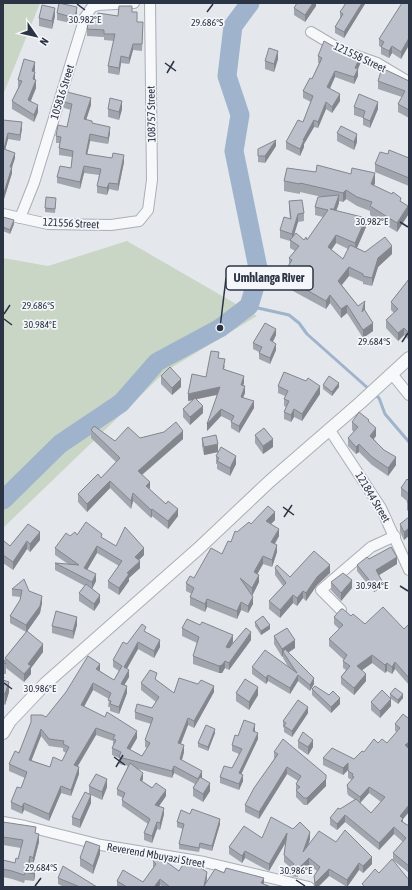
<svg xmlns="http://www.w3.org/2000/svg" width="412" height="890" font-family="'Asap Condensed',sans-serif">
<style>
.green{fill:#c9d6c5}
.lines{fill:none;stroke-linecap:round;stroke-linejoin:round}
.stream{stroke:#9fb4cc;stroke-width:3}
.river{stroke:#9fb4cc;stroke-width:19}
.minor-casing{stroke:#a9aeb7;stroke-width:12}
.tertiary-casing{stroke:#a9aeb7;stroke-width:14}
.minor{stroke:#f7f8fa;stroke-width:10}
.tertiary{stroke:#f7f8fa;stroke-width:12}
.wall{fill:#a1a5ae;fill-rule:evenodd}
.shaded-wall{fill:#83868d}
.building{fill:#bbc0ca;stroke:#83868d;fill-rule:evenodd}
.ticks{fill:none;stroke:#2b3445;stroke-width:1.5}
.labels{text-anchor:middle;stroke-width:3.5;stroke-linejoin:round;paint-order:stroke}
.street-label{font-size:11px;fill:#2b3445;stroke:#f4f6f9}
.ticks-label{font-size:10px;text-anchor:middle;fill:#2b3445;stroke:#f4f6f9;stroke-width:3.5;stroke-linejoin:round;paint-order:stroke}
.leader{fill:none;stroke:#2b3445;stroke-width:1.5}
.callout-dot{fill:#2b3445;stroke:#f4f6f9;stroke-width:1.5}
.callout{fill:#f4f6f9;stroke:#2b3445;stroke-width:1.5}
.callout-label{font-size:12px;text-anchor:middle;font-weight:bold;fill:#2b3445}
</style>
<rect width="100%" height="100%" fill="#e4e7ec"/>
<g class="green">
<polygon points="3,3 40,3 3,95"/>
<polygon points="127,241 257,316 166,371 3,528 3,258 48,266"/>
</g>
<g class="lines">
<g class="stream">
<polyline points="249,306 289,315 299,323 307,334 370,390"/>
<polyline points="374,394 379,398 385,414 409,442"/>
</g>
<polyline class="river" points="3,500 60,444 121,403 157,362 220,328 249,306 259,273 234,151 240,115 227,76 233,26 250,3"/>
<g class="minor-casing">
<g id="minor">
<polyline points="311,32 343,51 377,63 409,82"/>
<polyline points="3,214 48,224 111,225 139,221 148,210 152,180 150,3"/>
<polyline points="20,218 34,183 85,17 92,7 98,5 134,3"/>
<polyline points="392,374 409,395"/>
<polyline points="329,429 381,508 409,570"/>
<polyline points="341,610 321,590 371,547 395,536"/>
<polyline points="3,822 25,826 101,845 204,862 309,887"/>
</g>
</g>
<g class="tertiary-casing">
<polyline id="tertiary" points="3,733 10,721 46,683 198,549 270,481 360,403 409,358"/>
</g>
<use href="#minor" class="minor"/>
<use href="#tertiary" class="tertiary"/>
</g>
<g class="wall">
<polygon points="316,3 316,6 305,22 294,15 294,8"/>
<polygon points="365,3 344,38 335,33 335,27 340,18 340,12"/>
<polygon points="409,3 409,45 401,59 392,53 389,58 381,54 381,47 379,46 379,39"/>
<polygon points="132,12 137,22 143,29 142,51 133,50 129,64 121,63 119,75 108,73 108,66 114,41 104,40 104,37 87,36 87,29 98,19 118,16"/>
<polygon points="57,13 77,13 75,24 57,20"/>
<polygon points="55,16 52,29 39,26 39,18"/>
<polygon points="318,56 360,64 358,69 358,76 354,84 335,77 330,89 340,101 332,113 326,109 318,128 314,127 304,144 304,147 300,156 286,149 286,142 303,122 311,102 303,98 303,91 312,79 319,63 318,63"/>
<polygon points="278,59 274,72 265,69 265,61"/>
<polygon points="35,70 34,71 36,88 31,101 38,112 34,122 12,109 12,101 18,88 18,80"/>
<polygon points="378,81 409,81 409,118 398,112 398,104 402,97 378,89"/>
<polygon points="64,102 91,105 86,120 110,133 108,144 90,141 87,154 124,162 118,191 109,189 107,195 97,193 97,186 99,175 84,173 80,189 57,183 57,177 71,168 72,157 59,155 59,148 60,143 56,143 56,136 67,127 71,110 64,108"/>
<polygon points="354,107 378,109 370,128 363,125 363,118 354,115"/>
<polygon points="108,109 122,109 119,120 108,117"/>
<polygon points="3,120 22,128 20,141 8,139 5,149 15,158 12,167 12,173 3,202"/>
<polygon points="337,133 357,142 354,150 337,141"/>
<polygon points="276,146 265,163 258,162 258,156"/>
<polygon points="409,158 409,186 375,172 375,164"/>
<path d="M 284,181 L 375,183 L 374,185 L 401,202 L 408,215 L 397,232 L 370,215 L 370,211 L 357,206 L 346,199 L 343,202 L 339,201 L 339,203 L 336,211 L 366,227 L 357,248 L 365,252 L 392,254 L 378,267 L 372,286 L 363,284 L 363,282 L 349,276 L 342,285 L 358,306 L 365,310 L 373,331 L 363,338 L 347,313 L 341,318 L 330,303 L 326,309 L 282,285 L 282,276 L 289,265 L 289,258 L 295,251 L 290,248 L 290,241 L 280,238 L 280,230 L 290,219 L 289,209 L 289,201 L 304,213 L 304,221 L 298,222 L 293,236 L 304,240 L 307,240 L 323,217 L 315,215 L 315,207 L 322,197 L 300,192 L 300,194 L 284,191 ZM 336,243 L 348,249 L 343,259 L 331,250 Z"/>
<polygon points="56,202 55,213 45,212 45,208"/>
<polygon points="3,217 14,224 10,234 3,231"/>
<polygon points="409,279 409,340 404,335 398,341 386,328 386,320 394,313 391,310 391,302"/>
<polygon points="276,335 273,342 276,350 270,364 259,359 259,352 253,349 253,343"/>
<polygon points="219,358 225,366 224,369 244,383 243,385 245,393 243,397 254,408 239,433 231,428 231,421 221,416 207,431 217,395 197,399 203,413 190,425 183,417 183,409 193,400 188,401 206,377"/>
<polygon points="161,376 181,387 172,395 161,384"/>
<polygon points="323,385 339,387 332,396 323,389"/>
<polygon points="278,386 320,394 302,421 294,417 291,422 284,419 284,412 286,407 284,406 284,399 285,396 278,393"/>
<polygon points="352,422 369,422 376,436 374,439 396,465 388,476 372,465 359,452 356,454 348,446 348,438 354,432 352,430"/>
<polygon points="91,430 115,441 140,438 183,439 142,475 149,489 178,516 168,529 152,516 151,518 133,501 131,509 110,488 87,512 78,502 78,494 101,478 116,462 91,438"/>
<polygon points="255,435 273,447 263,454 255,443"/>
<polygon points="202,438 218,452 204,455 202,446"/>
<polygon points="216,456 236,464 230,476 217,469 217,464 216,464"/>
<polygon points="409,481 409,512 407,510 407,501 401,496 401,488"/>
<polygon points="409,517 404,540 400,532 400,524"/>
<polygon points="275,520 271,524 279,536 275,544 277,552 272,567 263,564 257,574 259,582 252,596 251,595 253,604 248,613 241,610 237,619 207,607 205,612 190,605 190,597 192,594 186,591 186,583 194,578 222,554 237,532 251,524"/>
<polygon points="28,524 40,540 30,552 27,549 13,570 3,563 3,542 10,546"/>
<polygon points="77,535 102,538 116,546 144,555 139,560 140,568 129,578 129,581 119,595 108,588 108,581 119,566 97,553 87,570 96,581 92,589 100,602 94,611 79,601 79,593 85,586 55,570 55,563 68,564 55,555 55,548 70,536"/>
<polygon points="397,564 379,575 382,587 374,592 357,571 357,565"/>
<polygon points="275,568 290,577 330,573 317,585 306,601 303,598 297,606 293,603 280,618 269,609 269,601 283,586 275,575"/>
<polygon points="331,582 352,588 341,601 331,590"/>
<polygon points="12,589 29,591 42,603 40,613 27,631 43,652 31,668 31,674 24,682 6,668 6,674 4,674 3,658 5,661 5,658 26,632 10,623 10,616 20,600 20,597 12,596"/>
<polygon points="351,616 365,624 404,629 409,624 409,685 395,669 392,674 387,671 385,673 372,663 362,670 366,681 354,695 341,684 341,677 346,670 343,668 343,661 344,660 329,646 329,639 339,629 334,624 334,617"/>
<polygon points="255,622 270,629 261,635 255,626"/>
<polygon points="77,625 73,639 52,633 52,626"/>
<polygon points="182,628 233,642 231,646 251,640 229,670 225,668 222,673 219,673 193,664 193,656 197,643 182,636"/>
<path d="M 146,632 L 160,647 L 154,658 L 138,649 L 127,668 L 129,677 L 124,685 L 127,693 L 119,714 L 110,711 L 110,707 L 108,707 L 109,699 L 93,690 L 84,707 L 137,738 L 130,750 L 142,756 L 147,748 L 145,747 L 145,740 L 151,724 L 135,719 L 135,712 L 152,708 L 156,702 L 141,690 L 141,683 L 156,680 L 174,693 L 214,692 L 194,728 L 188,725 L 181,744 L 184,752 L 182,760 L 202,778 L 210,791 L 203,802 L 193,796 L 193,788 L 195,784 L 174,773 L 172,778 L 138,769 L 143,779 L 142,781 L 166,796 L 159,806 L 164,814 L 160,830 L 157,829 L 152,843 L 144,840 L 144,833 L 148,824 L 122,806 L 122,800 L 123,798 L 117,795 L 117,789 L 128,766 L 119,764 L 119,758 L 112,755 L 112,748 L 113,746 L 113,741 L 96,735 L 78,766 L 79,774 L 71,796 L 61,793 L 49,821 L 24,810 L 22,814 L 11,809 L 11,802 L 21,788 L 25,778 L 9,771 L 9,764 L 46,717 L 100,671 L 114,680 L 119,671 L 113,667 L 113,660 L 127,644 ZM 41,736 L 49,746 L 63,748 L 63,751 L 66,753 L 62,761 L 50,767 L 31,760 Z"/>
<polygon points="274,636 295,648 288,652 314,684 310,691 298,681 290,694 268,681 266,684 252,674 252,667 289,668 283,658 283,656 282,657 274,644"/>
<polygon points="3,677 9,692 5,705 3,704"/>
<polygon points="312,689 329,695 340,704 331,713 312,695"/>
<polygon points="236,693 258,695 249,710 236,701"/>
<polygon points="390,694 403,698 398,704 390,698"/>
<polygon points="371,702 391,706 380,718 371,710"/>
<polygon points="308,713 292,737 284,732 284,728 283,727 283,721"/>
<path d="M 403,714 L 409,749 L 409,812 L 403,819 L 403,822 L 409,826 L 409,873 L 393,860 L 393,853 L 403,842 L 394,834 L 379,850 L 345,822 L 337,830 L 330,825 L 330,818 L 340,809 L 355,800 L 348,795 L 347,792 L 347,785 L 352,780 L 348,778 L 348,770 L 343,775 L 323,765 L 323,758 L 354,759 L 378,743 L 387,743 L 397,732 L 395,731 L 395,724 ZM 369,793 L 381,802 L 371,813 L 360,803 Z"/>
<polygon points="255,730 255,732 258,739 241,774 243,781 239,790 220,783 220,777 232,768 239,754 232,751 232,745 238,736"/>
<polygon points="215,733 208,751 198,747 198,743"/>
<polygon points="298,741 313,747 308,755 298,748"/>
<polygon points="274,752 326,786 307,805 304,805 296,797 296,784 298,781 287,774 259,819 245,812 245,805 274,759"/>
<polygon points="89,786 107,787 102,800 91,795 91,803 80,828 72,825 72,817 89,794"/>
<polygon points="190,814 220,824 212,851 200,848 199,852 179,849 179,844 183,829 177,827 177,822"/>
<polygon points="3,822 36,833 39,842 33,865 30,864 30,867 35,868 35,876 34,881 25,880 24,883 12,879 3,877 3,860 15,863 18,859 21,848 3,845"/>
<polygon points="262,838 310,839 308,847 336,842 372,864 363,873 359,870 347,887 329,876 318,887 314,887 314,876 317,871 309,865 297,877 290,876 291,868 284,862 284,855 286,842 269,871 245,858 242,863 229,854 229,847"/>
<polygon points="100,854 93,874 80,866 80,858"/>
<polygon points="153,861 179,871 207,878 206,883 224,873 264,884 271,887 163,887 160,885 159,887 117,887 117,881 143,882 154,868 153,867"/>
<polygon points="58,878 97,887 64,887 58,884"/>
</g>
<g class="shaded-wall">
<polygon points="313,3 316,3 316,6 305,22 305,15"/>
<polygon points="362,3 365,3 365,4 344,38 344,32"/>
<polygon points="77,7 77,13 75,24 75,18"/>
<polygon points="55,8 55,16 52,29 52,21"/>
<polygon points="409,38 409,45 401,59 401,52"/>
<polygon points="133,44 133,50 129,64 129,58"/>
<polygon points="392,46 392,53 389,58 389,51"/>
<polygon points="278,51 278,59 274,72 274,64"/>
<polygon points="121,56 121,63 119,75 119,68"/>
<polygon points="360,57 360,64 356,74 358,69 358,76 354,84 354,77 355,68"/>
<polygon points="35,62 35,70 32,78 32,71"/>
<polygon points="335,71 335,77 327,94 327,87"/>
<polygon points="35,72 35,79 33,87 33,79"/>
<polygon points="36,80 36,88 28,107 28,100"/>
<polygon points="340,94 340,101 332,113 332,107"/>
<polygon points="91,98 91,105 84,126 84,119"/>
<polygon points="122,101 122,109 119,120 119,112"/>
<polygon points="326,102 326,109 318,128 318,122"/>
<polygon points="378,102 378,109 370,128 370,121"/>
<polygon points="38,105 38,112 34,122 34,115"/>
<polygon points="314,120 314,127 304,144 304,147 300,156 300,149 303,140"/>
<polygon points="22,122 22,128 20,141 20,135"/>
<polygon points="110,127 110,133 108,144 108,138"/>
<polygon points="8,133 8,139 4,154 4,149"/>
<polygon points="90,134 90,141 86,160 86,154"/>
<polygon points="357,134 357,142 354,150 354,142"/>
<polygon points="276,140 276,146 265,163 265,156"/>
<polygon points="15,153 15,158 10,173 10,167"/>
<polygon points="124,155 124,162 118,191 118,184"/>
<polygon points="84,166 84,173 80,189 80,182"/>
<polygon points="12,167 12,173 3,202 3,196"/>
<polygon points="375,173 375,183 371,193 371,184"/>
<polygon points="109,183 109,189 107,195 107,188"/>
<polygon points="346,190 346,199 343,202 343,193"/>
<polygon points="339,195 339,203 334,217 334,209"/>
<polygon points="408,206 408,215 397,232 397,223"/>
<polygon points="298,214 298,222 292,242 292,234"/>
<polygon points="366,218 366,227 355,252 355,243"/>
<polygon points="14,220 14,224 10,234 10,230"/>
<polygon points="336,235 336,243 328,255 328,247"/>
<polygon points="392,246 392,254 378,267 372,286 372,278 378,258"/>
<polygon points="349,267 349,276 338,289 338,281"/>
<polygon points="330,295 330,303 326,309 326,301"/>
<polygon points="365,301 365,310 362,312"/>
<polygon points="347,305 347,313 341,318 341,309"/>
<polygon points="373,323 373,331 363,338 363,330"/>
<polygon points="404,328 404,335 398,341 398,333"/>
<polygon points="276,329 276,335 270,347 270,340"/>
<polygon points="276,344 276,350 270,364 270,358"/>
<polygon points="244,376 244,383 241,391 241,385"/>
<polygon points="181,379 181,387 172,395 172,388"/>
<polygon points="339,383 339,387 332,396 332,392"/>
<polygon points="245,386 245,393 241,403 241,397"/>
<polygon points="320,386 320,394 302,421 302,414"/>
<polygon points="220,387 220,394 188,401 188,394"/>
<polygon points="254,401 254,408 239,433 239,426"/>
<polygon points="203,406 203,413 190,425 190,417"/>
<polygon points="221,409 221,416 207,431 207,424"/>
<polygon points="294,409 294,417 291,422 291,415"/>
<polygon points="376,428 376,436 370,443 370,436"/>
<polygon points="183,431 183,439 138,478 138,471"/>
<polygon points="273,439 273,447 263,454 263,446"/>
<polygon points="218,444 218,452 204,455 204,447"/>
<polygon points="359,444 359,452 356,454 356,447"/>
<polygon points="236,456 236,464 230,476 230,468"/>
<polygon points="396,457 396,465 388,476 388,468"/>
<polygon points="110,481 110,488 87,512 87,504"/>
<polygon points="150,482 150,489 146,486"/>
<polygon points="133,493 133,501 131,509 131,501"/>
<polygon points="152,509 152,516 151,518 151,510"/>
<polygon points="178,509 178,516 168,529 168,521"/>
<polygon points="275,512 275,520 266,529 266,521"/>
<polygon points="409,528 409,536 404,540 404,532"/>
<polygon points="279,529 279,536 271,550 271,542"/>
<polygon points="40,532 40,540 30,552 30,544"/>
<polygon points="27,541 27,549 13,570 13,562"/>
<polygon points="277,545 277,552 272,567 272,560"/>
<polygon points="97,546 97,553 84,575 84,568"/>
<polygon points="144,548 144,555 135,564 135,557"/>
<polygon points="263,556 263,564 254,580 254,572"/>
<polygon points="397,557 397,564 376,577 376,570"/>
<polygon points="140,561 140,568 129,578 129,581 119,595 119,588 127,573"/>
<polygon points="330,565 330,573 317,585 306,601 306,593 317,577"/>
<polygon points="96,574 96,581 92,589 92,582"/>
<polygon points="259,575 259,582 252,596 252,588"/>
<polygon points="352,580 352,588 341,601 341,593"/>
<polygon points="382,581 382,587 374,592 374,586"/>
<polygon points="303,591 303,598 297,606 297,598"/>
<polygon points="100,595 100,602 94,611 94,604"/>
<polygon points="293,595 293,603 280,618 280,610"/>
<polygon points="42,596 42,603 40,613 26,633 26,625"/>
<polygon points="253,597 253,604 248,613 248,606"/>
<polygon points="207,599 207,607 205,612 205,604"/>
<polygon points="241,602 241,610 237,619 237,611"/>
<polygon points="77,617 77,625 73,639 73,631"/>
<polygon points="270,625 270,629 261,635 261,631"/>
<polygon points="251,632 251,640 229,670 229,663"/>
<polygon points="233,635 233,642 226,654 226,647"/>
<polygon points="160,640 160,647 154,658 154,651"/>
<polygon points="295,640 295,648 285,655 283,652 283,656 282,657 282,649"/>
<polygon points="138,642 138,649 124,674 124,667"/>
<polygon points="43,644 43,652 31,668 31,674 24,682 24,674 28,664"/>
<polygon points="372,655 372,663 357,674 357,666"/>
<polygon points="225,661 225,668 222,673 219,673 219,666"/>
<polygon points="395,662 395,669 392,674 392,667"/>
<polygon points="4,663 4,674 3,675 3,665"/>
<polygon points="387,663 387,671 385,673 385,665"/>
<polygon points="100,664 100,671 96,669"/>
<polygon points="129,670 129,677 121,691 121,684"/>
<polygon points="366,674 366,681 354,695 354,688"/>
<polygon points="268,675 268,681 266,684 266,678"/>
<polygon points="298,675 298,681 290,694 290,688"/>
<polygon points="314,678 314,684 310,691 310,685"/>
<polygon points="9,682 9,692 5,705 5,694"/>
<polygon points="93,683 93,690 81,712 81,705"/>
<polygon points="127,686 127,693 119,714 119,707"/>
<polygon points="214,686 214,692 194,728 194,721"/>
<polygon points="258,687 258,695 249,710 249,702"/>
<polygon points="403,694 403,698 398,704 398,700"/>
<polygon points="340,698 340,704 331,713 331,707"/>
<polygon points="391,699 391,706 380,718 380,711"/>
<polygon points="308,707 308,713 292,737 292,731"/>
<polygon points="188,718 188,725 178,750 178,743"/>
<polygon points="255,724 255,730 253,737 253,731"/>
<polygon points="96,728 96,735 74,772 74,765"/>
<polygon points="41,729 41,736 29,767 29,760"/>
<polygon points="215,729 215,733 208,751 208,747"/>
<polygon points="137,731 137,738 127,755 127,748"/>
<polygon points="258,733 258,739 239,779 239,773"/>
<polygon points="313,740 313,747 308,755 308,747"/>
<polygon points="409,742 409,748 405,752 405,745"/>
<polygon points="184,745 184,752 180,766 180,759"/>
<polygon points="348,763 348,770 343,775 343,768"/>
<polygon points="174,766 174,773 172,778 172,771"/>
<polygon points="79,767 79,774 71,796 71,790"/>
<polygon points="287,767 287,774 259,819 259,812"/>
<polygon points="202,771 202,778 198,786 198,779"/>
<polygon points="143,773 143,779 140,786 140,780"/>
<polygon points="243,775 243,781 239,790 239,784"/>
<polygon points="107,779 107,787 102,800 102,792"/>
<polygon points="326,779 326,786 307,805 307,798"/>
<polygon points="210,783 210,791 203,802 203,794"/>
<polygon points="61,786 61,793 49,821 49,814"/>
<polygon points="369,787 369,793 360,803 360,797"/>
<polygon points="166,790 166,796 155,812 155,805"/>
<polygon points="91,795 91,803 80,828 80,820"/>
<polygon points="24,803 24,810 22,814 22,807"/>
<polygon points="409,805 409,812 403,819 403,825 400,816"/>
<polygon points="164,808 164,814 160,830 160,823"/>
<polygon points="345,815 345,822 337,830 337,824"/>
<polygon points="220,819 220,824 212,851 212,846"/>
<polygon points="157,822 157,829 152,843 152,836"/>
<polygon points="394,827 394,834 379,850 379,843"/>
<polygon points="310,832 310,839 303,859 303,852"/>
<polygon points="287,833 287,840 269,871 269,864"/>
<polygon points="39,834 39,842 33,865 33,858"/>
<polygon points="100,846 100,854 93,874 93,866"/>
<polygon points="245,851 245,858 242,863 242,856"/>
<polygon points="30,856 30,864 28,874 28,866"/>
<polygon points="372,857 372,864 363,873 363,866"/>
<polygon points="309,858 309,865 297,877 297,870"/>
<polygon points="359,863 359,870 347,887 347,880"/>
<polygon points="35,868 35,876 34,881 34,874"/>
<polygon points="329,869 329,876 318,887 315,887 315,883"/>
<polygon points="207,872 207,878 205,887 204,887"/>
<polygon points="264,878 264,884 261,883"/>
<polygon points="160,879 160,885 159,887 154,887"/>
</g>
<g class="building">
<polygon points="59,3 77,7 75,18 57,13"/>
<polygon points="297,3 313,3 305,15 294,8"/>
<polygon points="346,3 362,3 344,32 335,27 343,14 340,12"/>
<polygon points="402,3 409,3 409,38 401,52 392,46 389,51 381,47 384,42 379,39"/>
<polygon points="42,5 55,8 52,21 39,18"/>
<polygon points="119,6 132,6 132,12 137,12 137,22 143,22 142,44 133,44 129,58 121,56 119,68 108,66 115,34 104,34 104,30 87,29 89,19 98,19 98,13 118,16"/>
<polygon points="324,41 340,50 360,57 355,68 358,69 354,77 335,71 327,87 340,94 332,107 326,102 318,122 314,120 303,140 304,140 300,149 286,142 298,120 303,122 313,96 303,91 310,78 312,79 322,58 318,56"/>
<polygon points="269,48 278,51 274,64 265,61"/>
<polygon points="24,59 35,62 32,71 35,72 33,79 36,80 28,100 38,105 34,115 12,101 22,81 18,80"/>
<polygon points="382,68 409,81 409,110 398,104 405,91 378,81"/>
<polygon points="67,92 91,98 84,119 92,121 92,123 110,127 108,138 90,134 86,154 112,158 113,153 124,155 118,184 109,183 107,188 97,186 101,169 84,166 80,182 57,177 60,166 71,168 73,151 59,148 61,137 56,136 58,125 67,127 72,104 64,102"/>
<polygon points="359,94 378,102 370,121 363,118 365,111 354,107"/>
<polygon points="110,98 122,101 119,112 108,109"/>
<polygon points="3,120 22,122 20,135 8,133 4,149 15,153 10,167 12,167 3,196"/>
<polygon points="341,126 357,134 354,142 337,133"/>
<polygon points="276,140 265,156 258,156 258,149"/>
<polygon points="389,150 409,158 409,178 375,164 380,152 388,154"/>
<polygon points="317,165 351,174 352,168 375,173 371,184 392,194 393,192 401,198 400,201 408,206 397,223 370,206 372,202 357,197 346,190 343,193 300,183 300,184 284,181 287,168 316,172"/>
<polygon points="339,195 334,209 330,209 366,218 355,243 336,235 328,247 343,259 350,245 365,252 385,237 392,246 378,258 372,278 363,276 363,274 349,267 338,281 358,306 365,301 362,312 364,309 373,323 363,330 347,305 341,309 330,295 326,301 282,276 292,260 289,258 299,246 290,240 296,233 304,240 306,237 307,240 328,210 315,207 318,197"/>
<polygon points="46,197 56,198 55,209 45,208"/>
<polygon points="302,200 304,213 298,214 292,234 280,230 284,217 291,219 289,201"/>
<polygon points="3,217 14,220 10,230 3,227"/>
<polygon points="409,279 409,333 404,328 398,333 386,320 398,309 391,302"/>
<polygon points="265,323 276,329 270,340 276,344 270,358 259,353 262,347 253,343"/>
<polygon points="211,351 219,352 218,358 225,359 223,369 244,376 241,385 245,386 241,397 254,401 239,426 231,422 234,416 221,409 207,424 220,387 188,394 192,374 206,377"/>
<polygon points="170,367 181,379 172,388 161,376"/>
<polygon points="284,372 306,381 308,378 320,386 302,414 294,409 291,415 284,412 289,401 284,399 288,391 278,386"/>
<polygon points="329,376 339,383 332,392 323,385"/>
<polygon points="195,398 203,406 190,417 183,409"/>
<polygon points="359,412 369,420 368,421 376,428 370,436 384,450 396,457 388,468 372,457 359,444 356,447 348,438 358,427 352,422"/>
<polygon points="176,422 183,431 138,471 150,482 146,486 166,504 168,501 178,509 168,521 152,509 151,510 133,493 131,501 110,481 87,504 78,494 98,474 101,478 120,458 91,430 94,426 115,441 128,427 140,438 164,432"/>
<polygon points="264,428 273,439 263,446 255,435"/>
<polygon points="216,435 218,444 204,447 202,438"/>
<polygon points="221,447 236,456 230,468 217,461 219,458 216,456"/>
<polygon points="407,479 409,481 409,494 401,488"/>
<polygon points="409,498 409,504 407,502"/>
<polygon points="268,506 275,512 266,521 279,529 271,542 277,545 272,560 263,556 254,572 259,575 252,588 240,578 253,597 248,606 241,602 237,611 207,599 205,604 190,597 194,588 186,583 190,576 194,578 211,548 222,554 228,541 231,542 235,531 237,532 249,522 251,524"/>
<polygon points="409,517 409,528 404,532 400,524"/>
<polygon points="86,522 102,534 101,537 116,546 125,527 144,548 135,557 140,561 127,573 129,574 119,588 108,581 122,561 97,546 84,568 96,574 92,582 55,563 79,565 55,548 66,533 70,536 75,532 77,535"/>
<polygon points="28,524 40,532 30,544 27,541 13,562 3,555 3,542 4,541 10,546"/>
<polygon points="391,547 397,557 376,570 382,581 374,586 357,565 367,557 369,559"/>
<polygon points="314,551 330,565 317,577 306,593 303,591 297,598 293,595 280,610 269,601 286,583 275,568 277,565 290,577"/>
<polygon points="343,573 352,580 341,593 331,582"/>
<polygon points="24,579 29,591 42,596 40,606 26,625 10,616 20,600 22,590 12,589"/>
<polygon points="86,584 100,595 94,604 79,593"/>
<polygon points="383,607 404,629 409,624 409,678 395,662 392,667 387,663 385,665 372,655 357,666 366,674 354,688 341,677 350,666 343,661 347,655 329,639 343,625 334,617 341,609 343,609 351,616 353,614 365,624"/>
<polygon points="56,611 77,617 73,631 52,626"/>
<polygon points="263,616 270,625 261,631 255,622"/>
<polygon points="187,619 200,625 202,622 233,635 226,647 229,648 246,628 251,632 229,663 225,661 222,665 219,666 193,656 199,637 182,628"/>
<path d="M 142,624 L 146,627 L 144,631 L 160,640 L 154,651 L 138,642 L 124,667 L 129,670 L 121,684 L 127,686 L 119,707 L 110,704 L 111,701 L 108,700 L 111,693 L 93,683 L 81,705 L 105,717 L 107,712 L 137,731 L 127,748 L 142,756 L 150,743 L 145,740 L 153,718 L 135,712 L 137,704 L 152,708 L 159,697 L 141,683 L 150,670 L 157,673 L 155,679 L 174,693 L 179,678 L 198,684 L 201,680 L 214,686 L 194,721 L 188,718 L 178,743 L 184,745 L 180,759 L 202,771 L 198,779 L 174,766 L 172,771 L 119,757 L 121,752 L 112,748 L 116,740 L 113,739 L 115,735 L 96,728 L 74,765 L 79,767 L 71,790 L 61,786 L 49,814 L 24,803 L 22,807 L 11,802 L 17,787 L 21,788 L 27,772 L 9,764 L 15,751 L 19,753 L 31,722 L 31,715 L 42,715 L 46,717 L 66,692 L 88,656 L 100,664 L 96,669 L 114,680 L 122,666 L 113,660 L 123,642 L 127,644 ZM 41,729 L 49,739 L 64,741 L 63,744 L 69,747 L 62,761 L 53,757 L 50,767 L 29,760 Z"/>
<polygon points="287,628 295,640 282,649 274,636"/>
<polygon points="27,631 43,644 28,664 31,666 24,674 5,658"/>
<polygon points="285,649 314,678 310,685 298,675 290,688 268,675 266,678 252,667 265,650 297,673 283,652"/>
<polygon points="3,658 6,664 4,663 3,665"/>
<polygon points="3,677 4,677 3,680 9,682 5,694 3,693"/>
<polygon points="245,679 258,687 249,702 236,693"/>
<polygon points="315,686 329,695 333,691 340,698 331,707 312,689"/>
<polygon points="395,688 403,694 398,700 390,694"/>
<polygon points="382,690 391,699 380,711 371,702"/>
<polygon points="298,700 308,707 292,731 284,726 286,723 283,721"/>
<polygon points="403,714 408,718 409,717 409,742 405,745 409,749 409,805 400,816 403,819 401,821 409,826 409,866 393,853 406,838 394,827 379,843 345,815 337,824 330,818 338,808 340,809 356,799 371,813 385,797 369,787 360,797 348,788 347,785 354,777 352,776 353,774 348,771 348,763 343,768 323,758 332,748 354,759 362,751 364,752 374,739 378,743 382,739 387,743 400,728 395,724"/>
<polygon points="244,720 255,724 253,731 258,733 239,773 243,775 239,784 220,777 224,766 232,768 242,749 232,745 235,735 238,736"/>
<polygon points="206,725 215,729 208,747 198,743"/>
<polygon points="303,732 313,740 308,747 298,741"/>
<polygon points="283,739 326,775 326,779 307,798 304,798 296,790 300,787 296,784 301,776 287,767 259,812 245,805 254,788 278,754 274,752"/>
<polygon points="130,763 143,773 140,780 152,788 156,783 166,790 155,805 164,808 160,823 157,822 152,836 144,833 150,819 122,800 125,793 117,789"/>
<polygon points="96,774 107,779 102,792 89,786"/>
<polygon points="200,777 210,783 203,794 193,788"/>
<polygon points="85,792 91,795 80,820 72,817"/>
<polygon points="192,809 220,819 212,846 200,843 199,848 179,844 184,824 177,822 181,810 190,814"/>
<polygon points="271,817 293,829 300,822 310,832 303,852 319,831 336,842 345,830 372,857 363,866 359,863 347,880 329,869 315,883 314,876 320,867 309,858 297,870 290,869 294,864 284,855 287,833 269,864 245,851 242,856 229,847 244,826 262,838"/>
<polygon points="3,822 36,827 35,833 39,834 33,858 30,856 28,866 35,868 34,874 25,872 24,875 12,871 3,869 3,860 15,863 16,858 18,859 23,840 3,837"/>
<polygon points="86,841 100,846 93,866 80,858"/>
<polygon points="157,855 179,871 184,863 187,865 190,861 207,872 204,886 215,869 224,873 226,868 264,878 261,883 271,887 203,887 201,886 201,887 170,887 160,879 154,887 127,887 117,881 123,870 143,882 156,864 153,861"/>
<polygon points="392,859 409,880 409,887 365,887 362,884 375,869 379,873"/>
<polygon points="63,866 97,887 80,887 58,878"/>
</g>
<path class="ticks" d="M 77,4 L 85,10M 207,12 L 213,4M 165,63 L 176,71M 167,73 L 174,61M 400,222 L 408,227M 4,314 L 10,305M 4,319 L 12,325M 402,342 L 408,333M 283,507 L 294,515M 284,517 L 292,505M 400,586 L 408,591M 4,683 L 12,689M 114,757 L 125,765M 116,767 L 123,755M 296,880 L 305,886M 35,886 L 41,878"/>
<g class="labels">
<g class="street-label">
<text transform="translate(360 57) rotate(25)" y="4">121558 Street</text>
<text transform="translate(62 92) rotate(-73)" y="4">105816 Street</text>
<text transform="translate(151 114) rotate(-91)" y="4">108757 Street</text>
<text transform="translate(71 223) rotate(3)" y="4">121556 Street</text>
<text transform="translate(373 497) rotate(59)" y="4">121844 Street</text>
<text transform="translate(156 855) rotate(10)" y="4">Reverend Mbuyazi Street</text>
</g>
</g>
<g class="ticks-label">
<text x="85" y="23">30.982°E</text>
<text x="207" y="26">29.686°S</text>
<text x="372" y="225">30.982°E</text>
<text x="38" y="309">29.686°S</text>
<text x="40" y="328">30.984°E</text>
<text x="374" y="345">29.684°S</text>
<text x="372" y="589">30.984°E</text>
<text x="40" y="692">30.986°E</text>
<text x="41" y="871">29.684°S</text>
<text x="296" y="874">30.986°E</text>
</g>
<path class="leader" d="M220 328L226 278"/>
<circle class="callout-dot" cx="220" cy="328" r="4"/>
<rect class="callout" x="226" y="266" width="87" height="24" rx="4"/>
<g class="callout-label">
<text x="269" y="282">Umhlanga River</text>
</g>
<rect width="412" height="890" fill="none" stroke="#2b3445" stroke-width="8"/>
<g transform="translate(36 36) rotate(124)" stroke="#f4f6f9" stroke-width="3" paint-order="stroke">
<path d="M0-3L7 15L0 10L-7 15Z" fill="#2b3445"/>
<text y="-6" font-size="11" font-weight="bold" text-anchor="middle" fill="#2b3445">N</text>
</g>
</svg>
